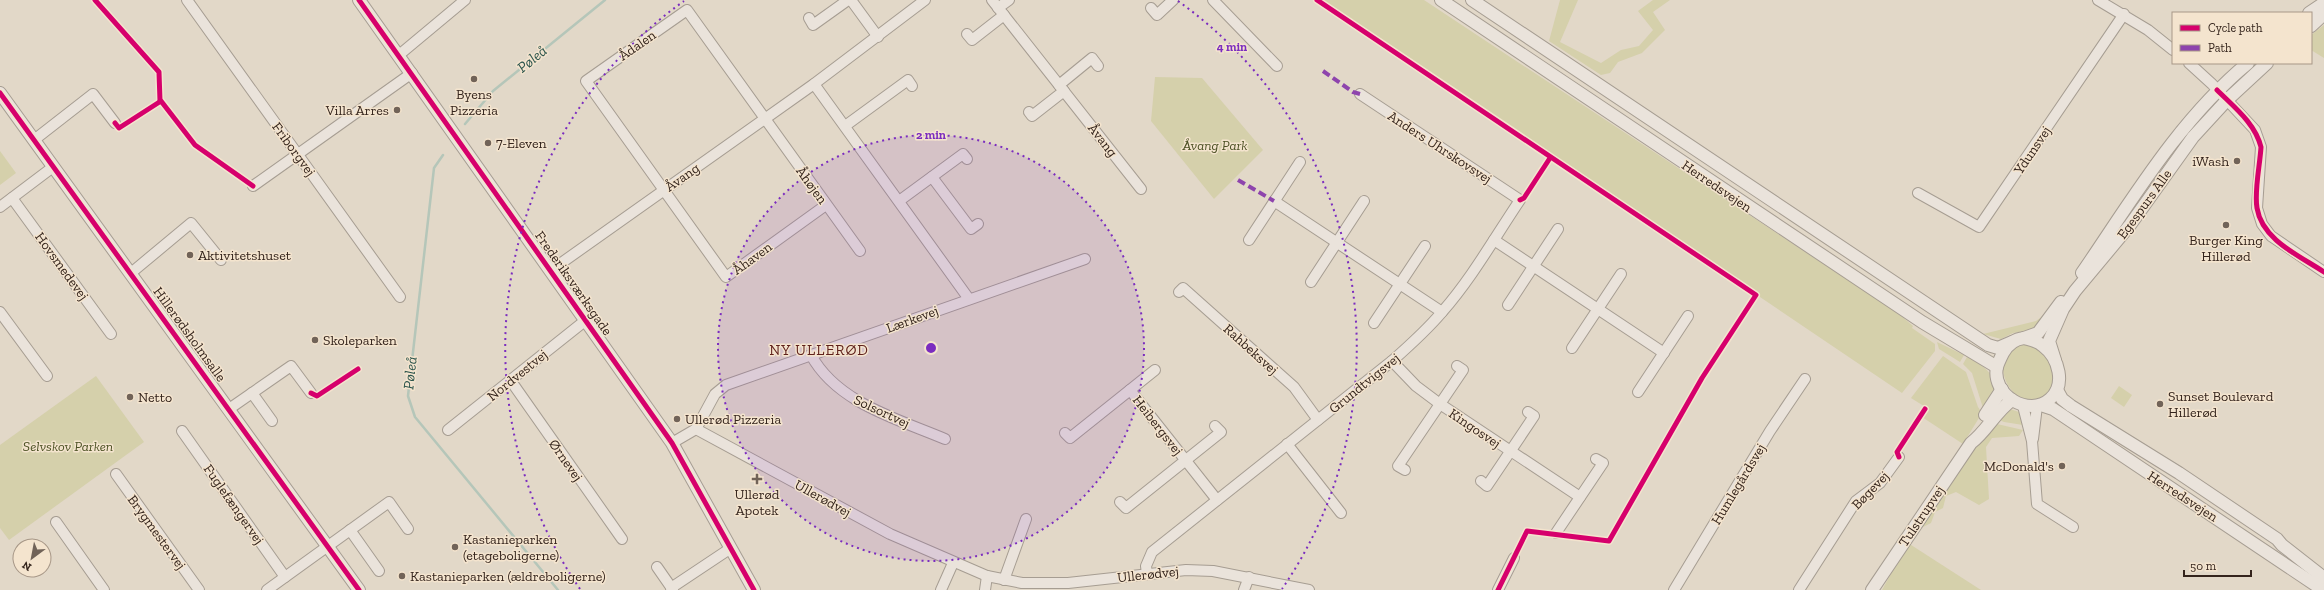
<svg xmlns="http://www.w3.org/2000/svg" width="2324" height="590" font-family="'Zilla Slab',serif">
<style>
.green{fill:#d5d0ab}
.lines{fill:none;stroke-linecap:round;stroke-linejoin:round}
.stream{stroke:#b5c6b9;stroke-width:2.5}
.minor-casing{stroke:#a69d92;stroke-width:12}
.tertiary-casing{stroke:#a69d92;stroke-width:14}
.minor{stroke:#eae3db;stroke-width:10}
.tertiary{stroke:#eae3db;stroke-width:12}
.quiet{stroke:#8e44ad;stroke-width:4;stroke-dasharray:8 4;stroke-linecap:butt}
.cycleway-casing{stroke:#f4e4ce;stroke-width:8}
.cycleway{stroke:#d6006c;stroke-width:5}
.ring{fill:none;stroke:#7b2cbf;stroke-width:2;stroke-dasharray:2 4}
.poi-dot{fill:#716358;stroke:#f4e4ce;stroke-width:1.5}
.labels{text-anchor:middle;stroke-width:3;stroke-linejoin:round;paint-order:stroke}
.street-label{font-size:14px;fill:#34241c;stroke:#f4e4ce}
.poi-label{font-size:14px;fill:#34241c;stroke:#f4e4ce;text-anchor:start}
.park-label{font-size:14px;font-style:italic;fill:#4b5023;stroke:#f4e4ce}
.water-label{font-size:15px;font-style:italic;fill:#2b544c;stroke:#f4e4ce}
.neighbourhood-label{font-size:15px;letter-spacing:1px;fill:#60211c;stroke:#f4e4ce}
.centre{fill:#7b2cbf;stroke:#f4e4ce;stroke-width:2}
.ring-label{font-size:12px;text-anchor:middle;font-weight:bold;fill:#7b2cbf;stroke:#f4e4ce;stroke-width:3;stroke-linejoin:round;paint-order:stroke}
</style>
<rect width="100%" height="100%" fill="#e2d8c8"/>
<g class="green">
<polygon points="1320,0 1424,0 1899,314 1913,326 1912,328 1935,344 1935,351 1902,393"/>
<polygon points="1560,0 1578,0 1560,42 1601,63 1621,50 1639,46 1653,30 1638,11 1653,0 1670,0 1653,12 1665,30 1642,53 1618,62 1610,73 1601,75 1549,41"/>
<polygon points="2324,25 2324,58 2311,50 2311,35"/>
<polygon points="1155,77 1202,78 1263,150 1214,199 1151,121"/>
<polygon points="0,151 16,173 0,185"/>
<polygon points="2061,294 2035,329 2013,333 2001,339 1983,334 2036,321 2044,315"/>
<polygon points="1937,342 1964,355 1960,362 1939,349"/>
<path d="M 2023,344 C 2046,346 2069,385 2042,398 C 2010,414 1983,352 2023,344 Z"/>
<polygon points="1943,356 1966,372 1978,407 1982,413 1963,444 1922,417 1927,408 1911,398"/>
<path d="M 1967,357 C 1981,363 2002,378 1993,395 C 1990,400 1986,404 1983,408 L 1972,373 L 1963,364 Z"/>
<polygon points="96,376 144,442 9,540 0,528 0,445"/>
<polygon points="2119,386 2132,395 2124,407 2111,398"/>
<polygon points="2010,409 2019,412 2023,425 2004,422 1997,419"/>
<polygon points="1997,424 2023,430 2019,436 1992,438 1986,447 1989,499 1979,505 1956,492 1946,496 1943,508 1935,512 1931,523 1921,528 1978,441"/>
<polygon points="1908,543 1981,590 1882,590"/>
</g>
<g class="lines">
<g class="stream">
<polyline points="465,124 493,91 605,0"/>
<polyline points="443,155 434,168 408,396 415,417 558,590"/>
</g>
<g class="minor-casing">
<g id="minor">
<polyline points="187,0 400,297"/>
<polyline points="851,0 878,37"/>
<polyline points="992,0 1141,189"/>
<polyline points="1213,0 1277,66"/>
<polyline points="2098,0 2148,30 2173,50"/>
<polyline points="998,8 1009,0"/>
<polyline points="1151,8 1157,15 1173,0"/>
<polyline points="809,18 813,25 848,0"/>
<polyline points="967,34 972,40 1004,15"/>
<polyline points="399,55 465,0"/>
<polyline points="2189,63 2212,84 2255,130 2261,147 2257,208 2262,224 2271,236 2324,272"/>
<polyline points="814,84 969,299"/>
<polyline points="1059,85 1092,58 1098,66"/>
<polyline points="1029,112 1032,116 1064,91"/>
<polyline points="845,126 908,80 912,86"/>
<polyline points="34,140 93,94 115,123"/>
<polyline points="932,177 971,229 978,224"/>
<polyline points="253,186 412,73"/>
<polyline points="1918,193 1979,227 2124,14"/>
<polyline points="12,198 111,334"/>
<polyline points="899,201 963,154 967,159"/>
<polyline points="1274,201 1442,312"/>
<polyline points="826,205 726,277 586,81 687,10 860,251"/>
<polyline points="0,207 53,167"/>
<polyline points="1249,240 1300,162"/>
<polyline points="1494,240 1664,353"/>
<polyline points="550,271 814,84 925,0"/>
<polyline points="131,273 191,223 221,260"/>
<polyline points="1311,282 1364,201"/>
<polyline points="1179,292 1183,288 1294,387 1318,420"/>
<polyline points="1508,305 1558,229"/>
<polyline points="0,312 47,376"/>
<polyline points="1374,323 1425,246"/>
<polyline points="1572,348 1621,274"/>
<path d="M 811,355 C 837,403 898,419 945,439"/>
<polyline points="1392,361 1416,386 1440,404 1580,497"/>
<polyline points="511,381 622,539"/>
<polyline points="1130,390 1217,500"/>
<polyline points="1638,392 1688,316"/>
<polyline points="252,393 272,421"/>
<polyline points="2023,406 2032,441 2037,504 2073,527"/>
<polyline points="229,409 291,366 311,393"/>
<polyline points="696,429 890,534 987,576 1022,583 1068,583 1186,570 1213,571 1309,590"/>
<polyline points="448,430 586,320"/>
<polyline points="182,431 285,577"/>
<polyline points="1065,433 1070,438 1155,370"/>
<polyline points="2033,439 2037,406"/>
<polyline points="672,443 696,429 715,394 726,385 1085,259"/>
<polyline points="1287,444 1341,513"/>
<polyline points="1405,470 1398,466 1463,370 1457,366"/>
<polyline points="116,474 199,590"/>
<polyline points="1481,481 1487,486 1534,416 1528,412"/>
<polyline points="1120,502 1126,508 1221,432 1215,426"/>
<polyline points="56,522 104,590"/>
<polyline points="350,530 379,571"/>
<polyline points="1556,533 1603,463 1596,459"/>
<polyline points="657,567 673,590"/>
<path d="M 1147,574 L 1146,566 L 1152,552 L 1392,361 C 1409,346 1427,330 1442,312 C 1472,278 1495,237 1520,200 L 1360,94"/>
<polyline points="1004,580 1026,519"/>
<polyline points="671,588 731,548"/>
<polyline points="267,590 389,502 408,529"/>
<polyline points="941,590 953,563"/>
<polyline points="985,590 987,576"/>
<polyline points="1244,590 1249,577"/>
<polyline points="1498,590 1514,558"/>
<polyline points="1674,590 1770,431 1805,379"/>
<polyline points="1799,590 1856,501 1880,483 1899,457"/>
</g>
</g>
<g class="tertiary-casing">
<g id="tertiary">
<polyline points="359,0 672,443 754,590"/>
<polyline points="1441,0 1922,322 1997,367"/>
<polyline points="1472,0 1988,345 1998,348 2012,342"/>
<polyline points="2309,13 2324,3"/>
<polyline points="2311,26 2324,14"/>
<polyline points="0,93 359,590"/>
<path d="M 2082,273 C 2132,200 2179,120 2248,63"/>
<polyline points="2024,338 2038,333 2061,302"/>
<path d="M 2024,338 C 2031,340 2038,341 2043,346 C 2059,358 2066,385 2050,399 C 2029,418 1991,395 1997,367 C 1998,363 2001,357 2003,353 C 2008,344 2014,339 2024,338 Z"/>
<polyline points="2055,360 2049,341 2063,309 2075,291 2130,225 2193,137 2227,100 2267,63"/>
<polyline points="2057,390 2062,399 2071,406 2179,473 2277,539 2282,545 2324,578"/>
<polyline points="2041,405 2053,409 2323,590"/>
<polyline points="1985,415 2002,389"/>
<path d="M 1872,590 L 1971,443 C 1987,431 1995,412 2012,400"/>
</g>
</g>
<use href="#minor" class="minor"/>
<use href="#tertiary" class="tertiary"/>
<g class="quiet">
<polyline points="1323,71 1353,92 1360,94"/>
<polyline points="1238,180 1274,201"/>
</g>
<g class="cycleway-casing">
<g id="cycleway">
<polyline points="95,0 159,72 160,101"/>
<polyline points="359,0 672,443 754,590"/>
<polyline points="1317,0 1756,295 1702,378 1609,541 1527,531 1498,590"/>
<path d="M 2217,90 C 2234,107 2255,123 2261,147 C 2260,165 2254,191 2257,208 C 2262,240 2300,256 2324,272"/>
<polyline points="0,93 359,590"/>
<polyline points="115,123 119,128 161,101 195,145 253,186"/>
<polyline points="1520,200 1524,198 1550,158"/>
<polyline points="311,393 317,396 358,369"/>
<polyline points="1899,457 1897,452 1925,409"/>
</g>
</g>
<use href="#cycleway" class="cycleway"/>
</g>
<circle cx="931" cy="348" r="213" fill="#7b2cbf" fill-opacity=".12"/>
<g class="ring">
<circle cx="931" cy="348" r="213"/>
<path d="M580 589A426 426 0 0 1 684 1M1178 1A426 426 0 0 1 1282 589"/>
</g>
<g class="poi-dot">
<circle cx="474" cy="79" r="4"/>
<circle cx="397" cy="110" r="4"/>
<circle cx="488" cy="143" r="4"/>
<circle cx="2237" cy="161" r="4"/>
<circle cx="2226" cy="225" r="4"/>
<circle cx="190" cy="255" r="4"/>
<circle cx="315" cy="340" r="4"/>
<circle cx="130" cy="397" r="4"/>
<circle cx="2160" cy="404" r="4"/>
<circle cx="677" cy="419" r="4"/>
<circle cx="2062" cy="466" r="4"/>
<path d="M755 473h4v4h4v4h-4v4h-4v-4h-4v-4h4z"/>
<circle cx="455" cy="547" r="4"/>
<circle cx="402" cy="576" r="4"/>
</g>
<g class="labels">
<g class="street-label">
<text transform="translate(637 45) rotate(-35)" y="5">Ådalen</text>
<text transform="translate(1103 140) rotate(52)" y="5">Åvang</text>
<text transform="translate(1440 147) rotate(33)" y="5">Anders Uhrskovsvej</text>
<text transform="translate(294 149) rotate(54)" y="5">Friborgvej</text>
<text transform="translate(2032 150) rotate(-56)" y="5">Ydunsvej</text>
<text transform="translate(682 177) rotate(-35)" y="5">Åvang</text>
<text transform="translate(812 185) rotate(54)" y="5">Åhøjen</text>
<text transform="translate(1717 186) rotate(34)" y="5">Herredsvejen</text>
<text transform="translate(2144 204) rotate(-54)" y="5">Egespurs Alle</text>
<text transform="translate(752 258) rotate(-36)" y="5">Åhaven</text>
<text transform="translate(62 266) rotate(54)" y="5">Hovsmedevej</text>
<text transform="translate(574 283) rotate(55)" y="5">Frederiksværksgade</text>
<text transform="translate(912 319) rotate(-20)" y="5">Lærkevej</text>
<text transform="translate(190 334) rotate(54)" y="5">Hillerødsholmsalle</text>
<text transform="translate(1251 349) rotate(42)" y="5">Rahbeksvej</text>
<text transform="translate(517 375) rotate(-39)" y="5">Nordvestvej</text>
<text transform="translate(1364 383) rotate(-39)" y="5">Grundtvigsvej</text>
<text transform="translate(882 411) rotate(25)" y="5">Solsortvej</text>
<text transform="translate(1158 425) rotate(52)" y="5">Heibergsvej</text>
<text transform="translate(1475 428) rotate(34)" y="5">Kingosvej</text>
<text transform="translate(566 460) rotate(55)" y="5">Ørnevej</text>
<text transform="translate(1738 484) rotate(-59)" y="5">Humlegårdsvej</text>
<text transform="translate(1870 490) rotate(-46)" y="5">Bøgevej</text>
<text transform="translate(2183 496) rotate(33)" y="5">Herredsvejen</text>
<text transform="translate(823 498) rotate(29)" y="5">Ullerødvej</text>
<text transform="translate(234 504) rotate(55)" y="5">Fuglefængervej</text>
<text transform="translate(1921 516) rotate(-56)" y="5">Tulstrupvej</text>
<text transform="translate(157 532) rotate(54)" y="5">Brygmestervej</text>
<text transform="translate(1148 574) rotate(-6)" y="5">Ullerødvej</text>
</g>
<g class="poi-label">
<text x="474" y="99" text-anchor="middle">Byens<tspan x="474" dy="16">Pizzeria</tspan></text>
<text x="389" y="115" text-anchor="end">Villa Arres</text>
<text x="496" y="148">7-Eleven</text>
<text x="2229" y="166" text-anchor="end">iWash</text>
<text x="2226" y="245" text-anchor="middle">Burger King<tspan x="2226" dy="16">Hillerød</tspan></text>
<text x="198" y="260">Aktivitetshuset</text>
<text x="323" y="345">Skoleparken</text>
<text x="2168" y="401">Sunset Boulevard<tspan x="2168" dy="16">Hillerød</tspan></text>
<text x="138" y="402">Netto</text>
<text x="685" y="424">Ullerød Pizzeria</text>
<text x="2054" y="471" text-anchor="end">McDonald's</text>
<text x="757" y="499" text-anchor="middle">Ullerød<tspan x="757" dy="16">Apotek</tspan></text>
<text x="463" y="544">Kastanieparken<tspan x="463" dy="16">(etageboligerne)</tspan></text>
<text x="410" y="581">Kastanieparken (ældreboligerne)</text>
</g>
<g class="park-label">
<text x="1215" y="150">Åvang Park</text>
<text x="68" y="451">Selvskov Parken</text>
</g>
<g class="water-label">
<text transform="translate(532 59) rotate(-39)" y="5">Pøleå</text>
<text transform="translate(410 373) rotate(-84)" y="5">Pøleå</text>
</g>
<g class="neighbourhood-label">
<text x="819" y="355">NY ULLERØD</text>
</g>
</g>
<circle cx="931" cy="348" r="6" class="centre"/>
<g class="ring-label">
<text x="1232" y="51">4 min</text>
<text x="931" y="139">2 min</text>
</g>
<rect x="2172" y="12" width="140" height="52" fill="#f4e4ce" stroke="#a79787"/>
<rect x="2180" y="25" width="20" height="6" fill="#d6006c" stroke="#a79787"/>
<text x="2208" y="32" font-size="12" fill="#34241c">Cycle path</text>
<rect x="2180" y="45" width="20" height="6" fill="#8e44ad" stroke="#a79787"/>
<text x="2208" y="52" font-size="12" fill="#34241c">Path</text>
<g transform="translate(32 558) rotate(212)"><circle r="19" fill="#f4e4ce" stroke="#a79787"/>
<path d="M0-3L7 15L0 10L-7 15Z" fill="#716358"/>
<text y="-6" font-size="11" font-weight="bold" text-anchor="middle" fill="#34241c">N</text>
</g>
<path d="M2184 570v6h67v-6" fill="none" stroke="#34241c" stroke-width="2"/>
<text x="2190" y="570" font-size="12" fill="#34241c" stroke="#f4e4ce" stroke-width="3" paint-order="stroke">50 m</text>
</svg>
